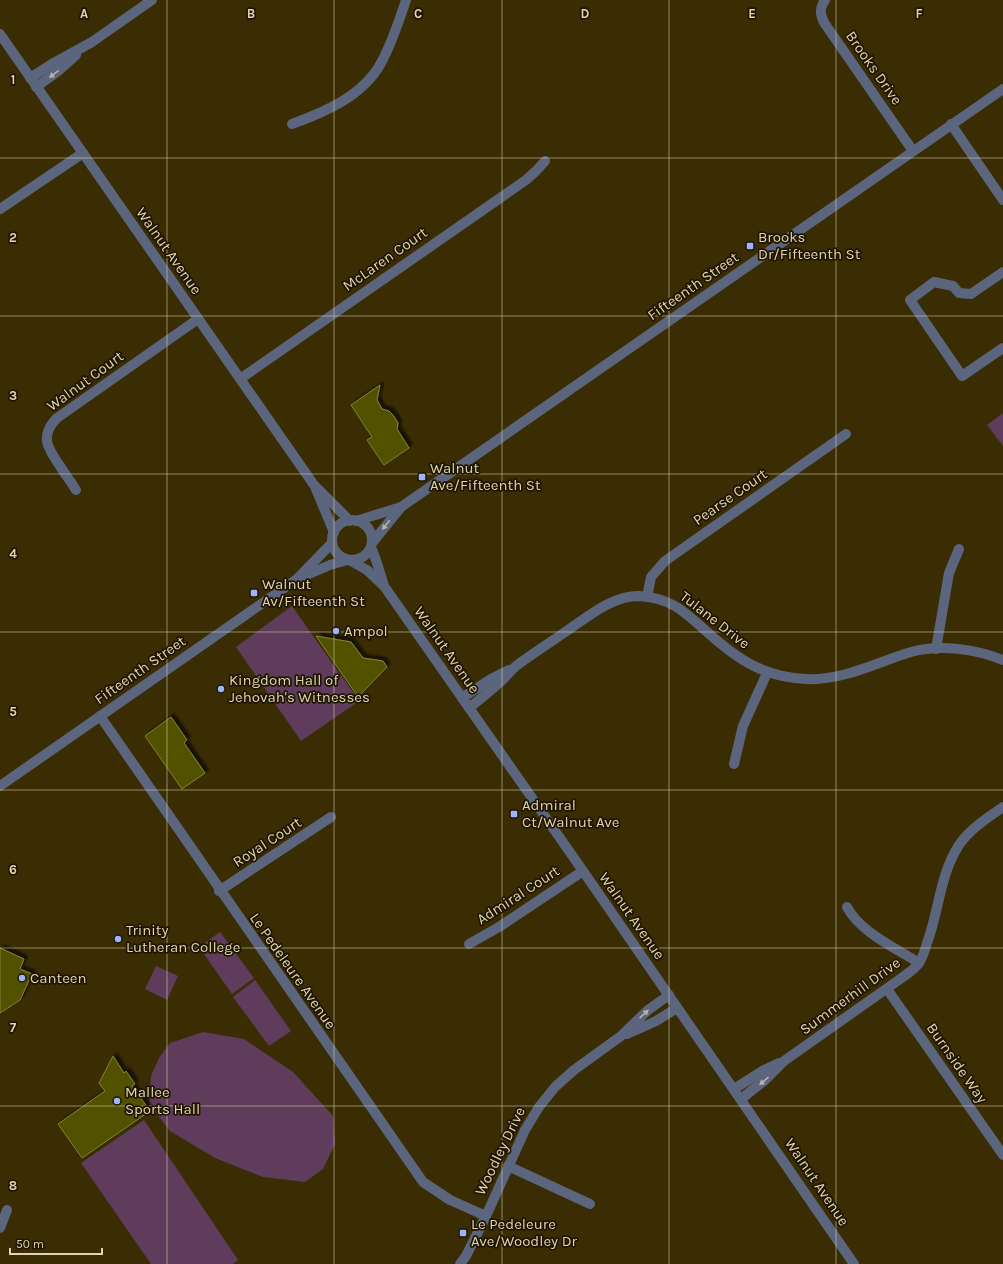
<svg xmlns="http://www.w3.org/2000/svg" width="1003" height="1264" font-family="Karla,sans-serif">
<style>
.green{fill:#5f3c5c}
.building{fill:#515100;stroke:#818339;filter:url(#shadow)}
.lines{fill:none;stroke-linecap:round;stroke-linejoin:round}
.minor{stroke:#5c657e;stroke-width:10}
.tertiary{stroke:#5c657e;stroke-width:10}
.oneway{fill:#b8b2a1}
.grid{fill:none;stroke:#dfd3b0;stroke-width:1;stroke-opacity:0.55}
.poi-dot{fill:#9db4fd;stroke:#1f1500;stroke-width:1.5}
.labels{text-anchor:middle;stroke-width:3.5;stroke-linejoin:round;paint-order:stroke}
.street-label{font-size:15px;fill:#dfd3b0;stroke:#1f1500}
.poi-label{font-size:15px;fill:#dfd3b0;stroke:#1f1500;text-anchor:start}
.grid-label{font-size:13px;text-anchor:middle;font-weight:bold;fill:#dfd3b0;stroke:#1f1500;stroke-width:3.5;stroke-linejoin:round;paint-order:stroke}
</style>
<defs>
<filter id="shadow"><feDropShadow dx="3.5" dy="-3.5" stdDeviation="1" flood-color="#0009"/></filter>
</defs>
<rect width="100%" height="100%" fill="#3a2d04"/>
<g class="green">
<polygon points="1003,413 1003,446 987,425"/>
<polygon points="292,606 359,701 301,741 236,647"/>
<polygon points="220,932 254,978 232,994 199,947"/>
<polygon points="156,966 178,976 167,1000 145,989"/>
<polygon points="255,980 291,1031 269,1046 233,997"/>
<polygon points="203,1032 244,1039 293,1072 333,1116 335,1144 323,1169 305,1182 263,1177 215,1158 170,1131 149,1104 151,1076 159,1058 170,1043"/>
<polygon points="144,1120 238,1260 233,1264 151,1264 81,1163"/>
</g>
<g class="building">
<polygon points="380,385 377,400 382,409 389,411 393,415 398,423 397,429 409,448 384,465 367,440 372,437 351,405"/>
<polygon points="316,636 351,642 363,658 383,661 387,667 358,697"/>
<polygon points="171,717 187,740 184,743 205,773 182,789 145,736"/>
<polygon points="0,948 24,959 20,969 32,974 20,1000 0,1013"/>
<polygon points="113,1056 124,1073 126,1071 135,1084 132,1086 150,1111 82,1158 58,1124 105,1091 99,1083"/>
</g>
<g class="lines">
<g class="minor">
<path d="M 825,0 C 819,9 820,15 825,24 L 913,151"/>
<polyline points="30,78 52,64 92,42 152,0"/>
<polyline points="36,87 57,72 76,55"/>
<path d="M 292,124 C 325,112 363,96 381,63 C 392,43 399,21 406,0"/>
<polyline points="951,124 1003,200"/>
<polyline points="0,209 83,153"/>
<polyline points="1003,272 971,294 959,293 953,286 934,282 910,300 962,376 1003,348"/>
<polyline points="240,379 526,180 536,171 545,161"/>
<path d="M 76,490 C 71,482 65,474 60,466 C 48,449 39,436 57,418 L 198,319"/>
<polyline points="647,597 651,577 665,561 846,434"/>
<polyline points="936,649 949,573 959,549"/>
<polyline points="462,698 491,679 509,670"/>
<path d="M 469,708 C 479,700 489,692 499,683 C 505,678 510,671 516,666 C 533,653 551,642 568,630 C 589,616 612,596 638,596 C 669,597 684,611 706,631 C 737,659 763,677 806,679 C 843,681 877,662 911,652 C 941,644 975,649 1003,660"/>
<polyline points="100,716 423,1182 450,1200 486,1216"/>
<polyline points="734,764 743,726 767,673"/>
<polyline points="219,891 331,817"/>
<path d="M 847,907 C 860,932 896,948 919,963"/>
<polyline points="469,944 499,927 583,871"/>
<polyline points="887,989 1003,1155"/>
<polyline points="627,1034 656,1021 677,1008"/>
<polyline points="734,1089 764,1070 779,1063"/>
<path d="M 741,1099 L 765,1080 L 784,1061 L 903,977 C 908,973 915,969 919,963 C 923,957 925,950 927,943 C 939,911 940,874 959,845 C 970,829 987,818 1003,807"/>
<polyline points="508,1166 590,1204"/>
<polyline points="0,1228 7,1210"/>
<polyline points="460,1264 466,1256 486,1216 525,1130 539,1107 555,1087 574,1070 621,1036 648,1010 669,995"/>
</g>
<g class="tertiary">
<polyline points="0,34 314,485 350,521"/>
<polyline points="316,489 334,532"/>
<circle cx="352" cy="540" r="20"/>
<polyline points="356,521 401,507"/>
<polyline points="372,543 401,507 1003,89"/>
<polyline points="371,547 377,563 384,586"/>
<polyline points="351,561 367,570 384,586 583,871 854,1264"/>
<polyline points="302,577 330,565 347,560"/>
<polyline points="0,786 297,579 332,543"/>
</g>
</g>
<defs><path id="oneway-solid" d="M-6-.8H1V-3.2L6.5 0L1 3.2V.8H-6Z"/></defs>
<g class="oneway">
<use href="#oneway-solid" transform="translate(54 74) rotate(143)"/>
<use href="#oneway-solid" transform="translate(386 525) rotate(129)"/>
<use href="#oneway-solid" transform="translate(644 1014) rotate(-43)"/>
<use href="#oneway-solid" transform="translate(764 1081) rotate(139)"/>
</g>
<path class="grid" d="M 167,0 L 167,1264M 334,0 L 334,1264M 502,0 L 502,1264M 669,0 L 669,1264M 836,0 L 836,1264M 0,158 L 1003,158M 0,316 L 1003,316M 0,474 L 1003,474M 0,632 L 1003,632M 0,790 L 1003,790M 0,948 L 1003,948M 0,1106 L 1003,1106"/>
<g class="poi-dot">
<rect x="746" y="242" width="8" height="8" rx="2"/>
<rect x="418" y="473" width="8" height="8" rx="2"/>
<rect x="250" y="589" width="8" height="8" rx="2"/>
<circle cx="336" cy="631" r="4"/>
<circle cx="221" cy="689" r="4"/>
<rect x="510" y="810" width="8" height="8" rx="2"/>
<circle cx="118" cy="939" r="4"/>
<circle cx="22" cy="978" r="4"/>
<circle cx="117" cy="1101" r="4"/>
<rect x="459" y="1229" width="8" height="8" rx="2"/>
</g>
<g class="labels">
<g class="street-label">
<text transform="translate(874 68) rotate(55)" y="5">Brooks Drive</text>
<text transform="translate(169 251) rotate(55)" y="5">Walnut Avenue</text>
<text transform="translate(385 259) rotate(-35)" y="5">McLaren Court</text>
<text transform="translate(693 286) rotate(-35)" y="5">Fifteenth Street</text>
<text transform="translate(85 381) rotate(-36)" y="5">Walnut Court</text>
<text transform="translate(730 497) rotate(-35)" y="5">Pearse Court</text>
<text transform="translate(715 620) rotate(38)" y="5">Tulane Drive</text>
<text transform="translate(447 650) rotate(55)" y="5">Walnut Avenue</text>
<text transform="translate(140 670) rotate(-35)" y="5">Fifteenth Street</text>
<text transform="translate(267 842) rotate(-33)" y="5">Royal Court</text>
<text transform="translate(518 895) rotate(-33)" y="5">Admiral Court</text>
<text transform="translate(632 916) rotate(55)" y="5">Walnut Avenue</text>
<text transform="translate(293 971) rotate(55)" y="5">Le Pedeleure Avenue</text>
<text transform="translate(850 996) rotate(-36)" y="5">Summerhill Drive</text>
<text transform="translate(957 1063) rotate(55)" y="5">Burnside Way</text>
<text transform="translate(500 1151) rotate(-64)" y="5">Woodley Drive</text>
<text transform="translate(817 1182) rotate(56)" y="5">Walnut Avenue</text>
</g>
<g class="poi-label">
<text x="758" y="242">Brooks<tspan x="758" dy="17">Dr/Fifteenth St</tspan></text>
<text x="430" y="473">Walnut<tspan x="430" dy="17">Ave/Fifteenth St</tspan></text>
<text x="262" y="589">Walnut<tspan x="262" dy="17">Av/Fifteenth St</tspan></text>
<text x="344" y="636">Ampol</text>
<text x="229" y="685">Kingdom Hall of<tspan x="229" dy="17">Jehovah's Witnesses</tspan></text>
<text x="522" y="810">Admiral<tspan x="522" dy="17">Ct/Walnut Ave</tspan></text>
<text x="126" y="935">Trinity<tspan x="126" dy="17">Lutheran College</tspan></text>
<text x="30" y="983">Canteen</text>
<text x="125" y="1097">Mallee<tspan x="125" dy="17">Sports Hall</tspan></text>
<text x="471" y="1229">Le Pedeleure<tspan x="471" dy="17">Ave/Woodley Dr</tspan></text>
</g>
</g>
<g class="grid-label">
<text x="84" y="18">A</text>
<text x="251" y="18">B</text>
<text x="418" y="18">C</text>
<text x="585" y="18">D</text>
<text x="752" y="18">E</text>
<text x="919" y="18">F</text>
<text x="13" y="84">1</text>
<text x="13" y="242">2</text>
<text x="13" y="400">3</text>
<text x="13" y="558">4</text>
<text x="13" y="716">5</text>
<text x="13" y="874">6</text>
<text x="13" y="1032">7</text>
<text x="13" y="1190">8</text>
</g>
<path d="M10 1248v6h92v-6" fill="none" stroke="#dfd3b0" stroke-width="2"/>
<text x="16" y="1248" font-size="12" fill="#dfd3b0" stroke="#1f1500" stroke-width="3" paint-order="stroke">50 m</text>
</svg>
